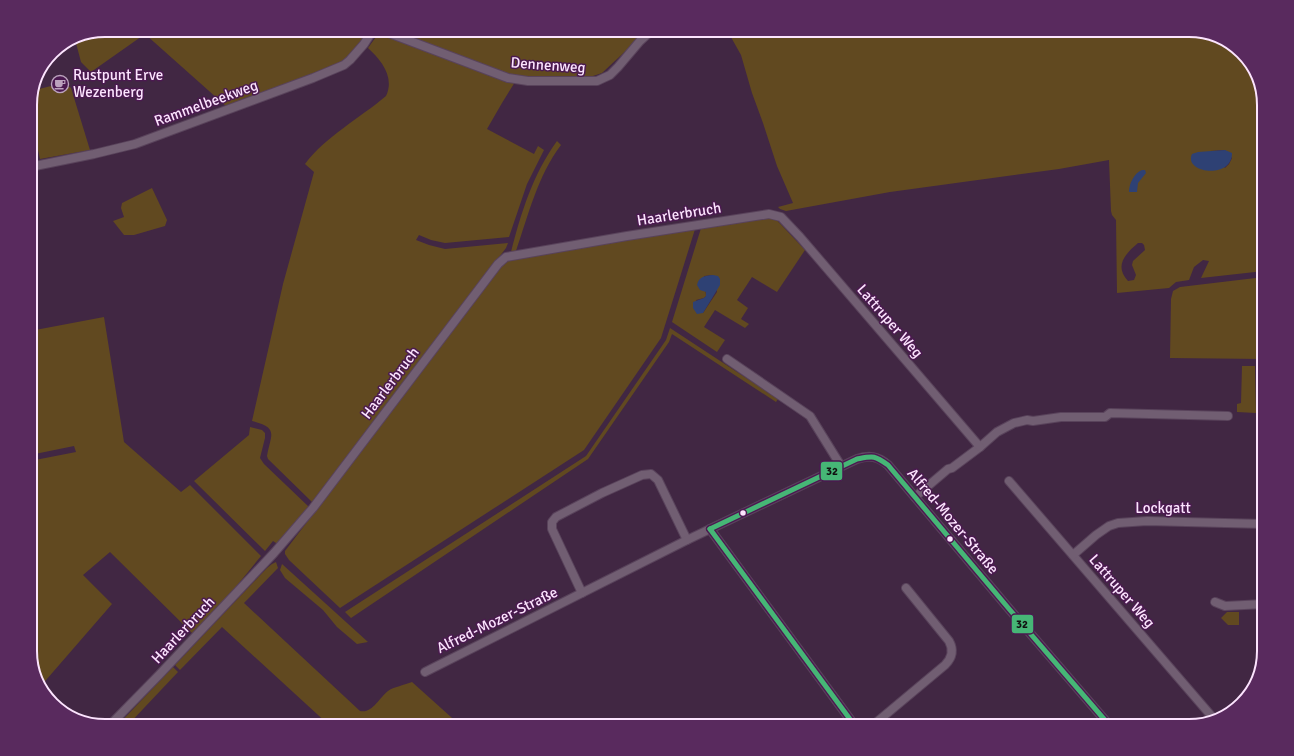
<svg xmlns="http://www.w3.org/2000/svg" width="1294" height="756" font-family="Signika,sans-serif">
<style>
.green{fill:#614920;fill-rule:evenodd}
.water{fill:#2e4174}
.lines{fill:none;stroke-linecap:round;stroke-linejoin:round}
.minor-casing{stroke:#59435b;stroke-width:10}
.minor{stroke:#715e72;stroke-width:8}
.bus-1-casing{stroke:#4b1a50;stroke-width:8}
.bus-1{stroke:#46b676;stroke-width:5}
.bus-dot{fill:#fce4fe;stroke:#4b1a50;stroke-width:1.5}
.labels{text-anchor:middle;stroke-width:3;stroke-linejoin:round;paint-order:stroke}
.street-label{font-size:15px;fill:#fce4fe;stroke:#4b1a50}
.poi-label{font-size:15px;fill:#fce4fe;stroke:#4b1a50;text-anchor:start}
.rim{fill:none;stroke:#fce4fe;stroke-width:2}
.line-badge{stroke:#4b1a50;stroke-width:1.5}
.pale-badge-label{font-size:11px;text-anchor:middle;font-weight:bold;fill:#111}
</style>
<rect width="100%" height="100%" fill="#412743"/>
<g class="green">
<polygon points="105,30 348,30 353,36 362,32 363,30 369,30 355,52 334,67 227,107 145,34 91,72 81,62 76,43 59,48 77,36"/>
<polygon points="393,30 648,30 602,73 593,76 543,78 504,75"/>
<path d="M 727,30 L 1189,30 L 1226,40 L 1254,67 L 1264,101 L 1264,271 L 1201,278 L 1209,261 L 1203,260 L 1194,267 L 1189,280 L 1176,282 L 1169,288 L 1117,293 L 1116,220 L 1112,215 L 1111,211 L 1109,160 L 1059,169 L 890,192 L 786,211 L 780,209 L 778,207 L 793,203 L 777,166 L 763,123 L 752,93 L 741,55 ZM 1225,150 L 1232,158 L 1229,164 L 1225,168 L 1211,151 ZM 1138,243 L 1142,243 L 1144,245 L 1145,250 L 1133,261 L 1132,265 L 1136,275 L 1134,280 L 1128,281 C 1114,266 1125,254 1138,243 Z"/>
<path d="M 378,34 L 384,34 L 515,82 L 502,103 L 487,129 L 534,154 L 538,146 L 544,150 L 527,184 L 509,237 L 445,243 L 431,240 L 419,235 L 416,240 L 429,245 L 445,249 L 508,243 L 506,248 L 312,502 L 268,459 L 267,456 C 271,434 279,428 252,421 L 283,284 L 314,172 L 305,164 C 325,137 360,118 386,96 C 395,77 381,60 368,48 Z"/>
<polygon points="59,84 65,84 71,88 90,150 40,159 30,114 30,101 35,90"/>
<path d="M 557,141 L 561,145 C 538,175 528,216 516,251 L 511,252 C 521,213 533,174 557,141 Z"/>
<polygon points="152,188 167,220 165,226 134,235 124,235 113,221 124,217 121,208 122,203"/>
<path d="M 771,214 L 805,250 L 777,292 L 752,277 L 737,300 L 748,308 L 741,319 L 749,324 L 745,328 L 715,310 L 704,327 L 725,340 L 717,352 L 672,322 L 702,225 ZM 713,275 L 717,292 L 703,313 L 696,300 L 704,298 L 706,296 L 704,276 Z"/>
<polygon points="696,226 661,338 584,450 340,608 289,560 285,554 285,551 507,259"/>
<polygon points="1264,277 1264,359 1170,358 1171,299 1173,291 1180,287"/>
<polygon points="104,317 124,442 181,492 190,485 261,556 221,605 194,635 110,552 83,575 112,604 40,687 30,655 30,461 76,452 74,446 30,455 30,331"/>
<polygon points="670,328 778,399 776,402 672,334 669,342 588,459 351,618 345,612 586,456 666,340"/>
<polygon points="1242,366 1255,366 1256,413 1237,412 1237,404 1241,403"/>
<polygon points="250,427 262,430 265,433 265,438 260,458 264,464 309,507 279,545 273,541 265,551 194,481 249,435"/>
<path d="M 276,562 L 278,568 L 244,603 L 360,711 C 372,714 379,698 388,691 C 393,687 405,685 412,682 L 461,726 L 330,726 L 222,627 L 180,670 L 175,665 L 267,568 L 272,564 Z"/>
<polygon points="282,564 368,642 357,644 337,627 323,610 285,578 280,570"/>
<polygon points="1227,612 1239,612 1239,625 1228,625 1221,618"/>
<polygon points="173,667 178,672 127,726 117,726"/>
</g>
<g class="water">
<path d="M 1225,150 L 1232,153 C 1232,180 1183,173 1192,154 L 1198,152 Z"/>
<path d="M 1142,170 L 1145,170 L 1146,173 L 1138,183 L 1137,192 L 1129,192 C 1129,184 1134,173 1142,170 Z"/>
<path d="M 713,275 L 718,276 L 720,279 L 720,285 L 703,313 L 697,314 L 693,308 L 693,302 L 704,298 L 706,296 L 706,292 L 700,290 L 697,285 C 699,276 705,276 713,275 Z"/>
</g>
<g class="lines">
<g class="minor-casing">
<g id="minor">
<polyline points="381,30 508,78 528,81 597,81 610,75 618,67 640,41 652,30"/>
<polyline points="30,167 94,154 135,144 313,78 344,65 350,60 364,44 373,30"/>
<polyline points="727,359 810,416 841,466"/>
<polyline points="1009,481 1214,719"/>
<polyline points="915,497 948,469 952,468 980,447 997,432 1014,423 1027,420 1033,421 1061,417 1105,417 1110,413 1228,416"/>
<polyline points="710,529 855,726"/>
<polyline points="1073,555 1096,535 1109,526 1118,523 1147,521 1264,524"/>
<polyline points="582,593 552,529 552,522 556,517 602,493 642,475 651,474 658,480 687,540"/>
<polyline points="1215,602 1225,606 1264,604"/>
<path d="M 425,672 L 687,540 L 857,459 C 869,455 878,456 888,465 L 1010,610 L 1110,726"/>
<polyline points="109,726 159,675 274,553 313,508 498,264 506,257 627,236 769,214 781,217 800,237 980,447"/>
<path d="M 872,726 L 945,665 C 952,658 954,650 949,641 L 906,588"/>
</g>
</g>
<use href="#minor" class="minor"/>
<g class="bus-1-casing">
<g id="bus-1">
<path d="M 710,529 L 857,459 C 873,456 874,455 888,465 L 1010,610 L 1110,726"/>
<polyline points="710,529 855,726"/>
</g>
</g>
<use href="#bus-1" class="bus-1"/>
</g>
<defs>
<g id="cafe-ring" transform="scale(0.9)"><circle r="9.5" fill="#4b1a50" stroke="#bba2bd" stroke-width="1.5"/><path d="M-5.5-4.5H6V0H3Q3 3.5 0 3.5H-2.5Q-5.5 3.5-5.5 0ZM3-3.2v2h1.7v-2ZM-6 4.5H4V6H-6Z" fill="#bba2bd"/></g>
</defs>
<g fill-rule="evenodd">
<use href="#cafe-ring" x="60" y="84"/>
</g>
<g class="bus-dot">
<circle cx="743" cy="513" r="3.5"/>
<circle cx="950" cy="539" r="3.5"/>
</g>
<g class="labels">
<g class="street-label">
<text transform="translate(548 65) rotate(4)" y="5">Dennenweg</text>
<text transform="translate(206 103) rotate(-20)" y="5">Rammelbeekweg</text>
<text transform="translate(679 214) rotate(-9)" y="5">Haarlerbruch</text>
<text transform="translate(890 321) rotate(49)" y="5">Lattruper Weg</text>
<text transform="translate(390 383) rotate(-53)" y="5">Haarlerbruch</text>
<text x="1163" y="513">Lockgatt</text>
<text transform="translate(953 521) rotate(50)" y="5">Alfred-Mozer-Straße</text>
<text transform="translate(1122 591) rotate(49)" y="5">Lattruper Weg</text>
<text transform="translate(497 620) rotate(-26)" y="5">Alfred-Mozer-Straße</text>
<text transform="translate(183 630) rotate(-47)" y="5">Haarlerbruch</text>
</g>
<g class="poi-label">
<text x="73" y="80">Rustpunt Erve<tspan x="73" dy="17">Wezenberg</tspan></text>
</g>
</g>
<path d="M0 0H1294V756H0ZM105 37H1189A68 68 0 0 1 1257 105V651A68 68 0 0 1 1189 719H105A68 68 0 0 1 37 651V105A68 68 0 0 1 105 37Z" fill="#592a5e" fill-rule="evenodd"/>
<path class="rim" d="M105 37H1189A68 68 0 0 1 1257 105V651A68 68 0 0 1 1189 719H105A68 68 0 0 1 37 651V105A68 68 0 0 1 105 37Z"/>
<g class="line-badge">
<rect x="820" y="461" width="23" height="20" rx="4" fill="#46b676"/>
<rect x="1011" y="614" width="23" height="20" rx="4" fill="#46b676"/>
</g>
<g class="pale-badge-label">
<text x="832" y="475">32</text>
<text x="1022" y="628">32</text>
</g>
</svg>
